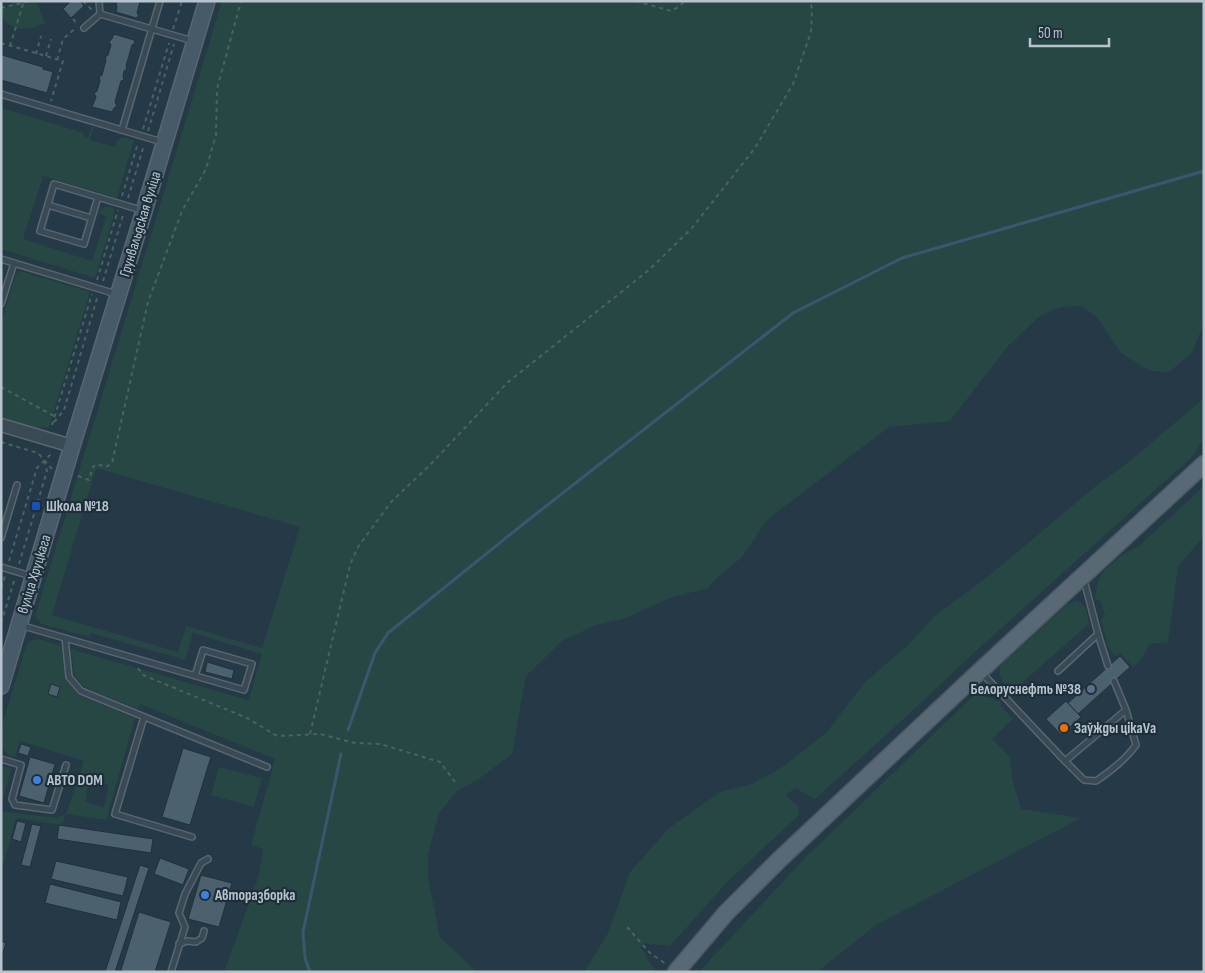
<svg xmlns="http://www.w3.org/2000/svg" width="1205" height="973" font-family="'Sofia Sans Condensed',sans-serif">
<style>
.green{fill:#274745;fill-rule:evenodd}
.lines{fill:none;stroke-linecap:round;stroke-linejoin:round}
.stream{stroke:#37586e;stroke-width:3}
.building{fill:#4b616e;stroke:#20313c}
.service-casing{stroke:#586772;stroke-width:8}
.tertiary-casing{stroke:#586772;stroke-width:15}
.secondary-casing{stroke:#586772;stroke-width:18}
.primary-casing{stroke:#465661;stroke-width:19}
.path{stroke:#476462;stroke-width:2;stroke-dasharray:4 4;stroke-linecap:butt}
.service{stroke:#3a4a55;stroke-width:5}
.tertiary{stroke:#3a4a55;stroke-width:12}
.secondary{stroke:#475a68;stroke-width:15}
.primary{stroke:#586975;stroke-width:16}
.transit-dot{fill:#1a4fb4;stroke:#1e2f3b;stroke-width:2}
.service-dot{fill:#5c6f8a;stroke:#1e2f3b;stroke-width:2}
.food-dot{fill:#e8710a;stroke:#1e2f3b;stroke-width:2}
.shop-dot{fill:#3f7fe0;stroke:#1e2f3b;stroke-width:2}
.labels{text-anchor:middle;stroke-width:4.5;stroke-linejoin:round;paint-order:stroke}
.street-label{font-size:15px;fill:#b7c4ce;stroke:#1e2f3b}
.poi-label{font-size:15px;font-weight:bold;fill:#b7c4ce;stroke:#1e2f3b;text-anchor:start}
</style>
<rect width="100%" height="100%" fill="#253946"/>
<g class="green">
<path d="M 11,1 L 36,1 L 45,23 C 27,31 14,33 1,16 L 1,9 L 14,6 Z"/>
<path d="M 222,1 L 1204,1 L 1204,313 L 1202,328 L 1192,353 L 1169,372 L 1150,371 L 1121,353 L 1097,317 L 1080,306 L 1060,307 L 1040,316 L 1008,346 L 950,421 L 889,427 L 768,519 L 742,557 L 716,579 L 708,588 L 670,598 L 623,619 L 596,625 L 562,641 L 526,676 L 512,754 L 479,779 L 457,791 L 439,813 L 428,856 L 428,877 L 440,937 L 477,972 L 224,972 L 259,875 L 263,849 L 251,845 L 275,759 L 140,704 L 138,709 L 84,687 L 74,675 L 71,649 L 248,700 L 251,692 L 262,654 L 193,633 L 185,660 L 91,633 L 89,637 L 42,624 C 38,621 36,619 36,613 ZM 96,468 L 300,527 L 262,648 L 186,626 L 178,652 L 52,615 Z"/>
<path d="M 1,108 L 84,133 L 83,136 L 88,138 L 92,126 L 94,127 L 90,140 L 115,147 C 119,135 123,137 134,140 L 117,198 L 43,176 L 23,239 L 92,261 L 106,216 L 98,213 C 102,206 107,206 114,208 L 113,218 L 95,278 L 1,249 Z"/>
<path d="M 20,271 L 90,292 L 49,427 C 34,431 16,422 1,418 L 1,323 L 16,274 Z"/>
<polygon points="1204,398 1204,439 1201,442 1194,455 965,661 908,715 815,799 795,788 786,795 799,807 799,815 727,882 670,946 645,943 640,947 646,954 647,959 657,972 584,972 608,933 630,872 669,828 720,792 752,784 784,766 826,733 865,682 907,646 936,615 990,575 1097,485 1130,461"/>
<polygon points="1204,486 1204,536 1178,566 1168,642 1149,644 1142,659 1133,667 1120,653 1115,657 1108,647 1101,619 1105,616 1101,602 1095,598 1097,584 1100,576 1106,569 1119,557 1139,546"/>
<path d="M 1075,601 C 1087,602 1087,614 1089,624 L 1015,689 L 1010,690 C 1003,683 996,675 1001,665 L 1067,605 Z"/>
<path d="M 38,639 L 61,646 L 65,679 L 78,695 L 135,718 L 106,820 L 66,814 L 62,825 L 16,818 L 1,874 L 1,811 L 56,818 L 66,814 L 84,761 L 20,741 L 15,757 L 9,755 L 1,748 L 1,729 L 26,646 C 29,641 32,640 38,639 ZM 89,781 L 109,785 L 104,807 L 85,802 Z"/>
<polygon points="974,695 988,697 1001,702 1001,706 1013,719 992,739 1010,757 1012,778 1021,809 1081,818 876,925 817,972 699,972 805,858"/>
<polygon points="6,767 12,768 1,805 1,768"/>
<polygon points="219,767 262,778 254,807 211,795"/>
</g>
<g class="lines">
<g class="stream">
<polyline points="348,730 375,653 388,633 527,521 793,313 902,258 1204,171"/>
<polyline points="310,972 305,958 303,932 341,754"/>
</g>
</g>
<g class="building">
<polygon points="71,1 80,1 84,6 71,18 63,9"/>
<polygon points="118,1 140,1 137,13 139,16 136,18 116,12 117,7 116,3"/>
<polygon points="114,34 134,40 135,43 132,45 126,66 127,69 124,71 123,76 124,80 121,81 115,102 117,106 114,108 112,112 92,107 96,97 94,93 97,91 100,81 99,77 102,75 106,60 105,57 108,55 111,45 109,42 112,39"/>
<polygon points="2,55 43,67 43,69 53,72 47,93 1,80 1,57"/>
<polygon points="1120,656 1130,667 1078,714 1068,703"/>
<polygon points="207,662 234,670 232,679 205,672"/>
<polygon points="51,684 60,687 57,697 48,694"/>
<polygon points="1066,701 1081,717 1061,735 1046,719"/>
<polygon points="21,744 31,747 28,756 18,753"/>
<polygon points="183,748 211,757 190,825 162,817"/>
<polygon points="30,757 55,764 44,803 19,796"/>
<polygon points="17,821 26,823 21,842 12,839"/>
<polygon points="32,824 41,826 30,867 21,865"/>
<polygon points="59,825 153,839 151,853 57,839"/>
<polygon points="160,858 189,869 183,885 154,874"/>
<polygon points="56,861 128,877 123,896 51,879"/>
<polygon points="140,865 149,868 115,972 105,972"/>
<polygon points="201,875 232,883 219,927 188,919"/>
<polygon points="50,884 121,902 117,920 45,903"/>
<polygon points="139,912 171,922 155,972 123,972 123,971 121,970"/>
<polygon points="1,941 6,943 1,959"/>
</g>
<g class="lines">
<g class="service-casing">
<g id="service">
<polyline points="99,1 100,14"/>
<polyline points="100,14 193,41"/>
<polyline points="84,28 100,14"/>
<polyline points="1,94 162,142"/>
<polyline points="122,130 160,1"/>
<polyline points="98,197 84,244 40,231 54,184 141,210"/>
<polyline points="48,205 91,218"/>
<polyline points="1,259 116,294"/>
<polyline points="1,304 14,263"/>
<polyline points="1,538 17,485"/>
<polyline points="1,567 31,576"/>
<polyline points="1084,580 1098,634 1108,666"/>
<polyline points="20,625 244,690 252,664 203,650 195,676"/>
<polyline points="65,638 69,677 81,691 267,767"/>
<polyline points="1058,671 1098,634"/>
<polyline points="982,673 1065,761 1126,710 1114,681"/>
<polyline points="144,717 115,814 192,837"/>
<polyline points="1,759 21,765 12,799 15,805 52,810 66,765"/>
<path d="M 1065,761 L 1084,780 L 1096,781 C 1111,771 1126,759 1136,745 L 1126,710"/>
<polyline points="179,944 187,941 196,942 202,938 204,931"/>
<polyline points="171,972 185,927 179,913 185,894 201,863 208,859"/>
</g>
</g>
<g class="tertiary-casing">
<polyline id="tertiary" points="1,425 72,446"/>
</g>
<g class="secondary-casing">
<polyline id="secondary" points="1,686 72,446 144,211 207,1"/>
</g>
<g class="primary-casing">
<polyline id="primary" points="676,972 726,913 779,860 980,671 1204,464"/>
</g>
<g class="path">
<polyline points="83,1 92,10"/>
<polyline points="636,1 671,11 680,6 684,1"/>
<polyline points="1,8 30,1"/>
<polyline points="73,19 78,25"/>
<polyline points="173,29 182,1"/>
<polyline points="1,43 63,61 51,101"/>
<polyline points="10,46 24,1"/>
<polyline points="36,54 41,36"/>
<polyline points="46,56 51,39"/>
<polyline points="57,60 63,39 77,27"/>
<polyline points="143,129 169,43"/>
<polyline points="148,131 174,44"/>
<polyline points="122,196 138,143"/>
<polyline points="128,198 144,145"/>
<polyline points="97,280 118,210"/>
<polyline points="103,281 124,212"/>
<polyline points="1,387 54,416"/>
<polyline points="54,422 64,410 98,295"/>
<polyline points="52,425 92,294"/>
<polyline points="1,442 38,453 52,469"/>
<polyline points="78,476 89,480 93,467 97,464 106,467 112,463 148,302 182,211 206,169 216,135 217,89 241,1"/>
<polyline points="9,561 37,468 51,454"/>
<polyline points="19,564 47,471 44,460"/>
<polyline points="1,588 5,576"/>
<polyline points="1,623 15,578"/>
<polyline points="138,668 143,675 247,718 277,736 320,734 355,743 380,744 440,762 455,782"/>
<polyline points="310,734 350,565 358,547 391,502 430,465 508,382 649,270 692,228 755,148 793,84 811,32 812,9 810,1"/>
<polyline points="627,927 650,953 666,964"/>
</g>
<use href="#service" class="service"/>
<use href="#tertiary" class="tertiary"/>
<use href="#secondary" class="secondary"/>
<use href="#primary" class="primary"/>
</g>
<rect class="transit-dot" x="31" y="501" width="10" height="10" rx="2.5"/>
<circle class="service-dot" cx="1091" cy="689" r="5"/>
<circle class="food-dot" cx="1064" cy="728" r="5"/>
<g class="shop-dot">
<circle cx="37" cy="780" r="5"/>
<circle cx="205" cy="895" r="5"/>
</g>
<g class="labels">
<g class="street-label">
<text transform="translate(140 224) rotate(-73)" y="5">Грунвальдская вуліца</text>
<text transform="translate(34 574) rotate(-73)" y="5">вуліца Хруцкага</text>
</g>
<g class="poi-label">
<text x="46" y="511">Школа №18</text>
<text x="1081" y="694" text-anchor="end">Белоруснефть №38</text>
<text x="1074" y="733">Заўжды цікаVа</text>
<text x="47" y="785">АВТО DOM</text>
<text x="215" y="900">Авторазборка</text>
</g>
</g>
<rect width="1205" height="973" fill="none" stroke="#b7c4ce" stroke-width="5"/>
<path d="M1030 38v8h79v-8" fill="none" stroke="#b7c4ce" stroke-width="2.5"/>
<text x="1038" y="38" font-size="15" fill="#b7c4ce" stroke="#1e2f3b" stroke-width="4" paint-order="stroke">50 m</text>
</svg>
